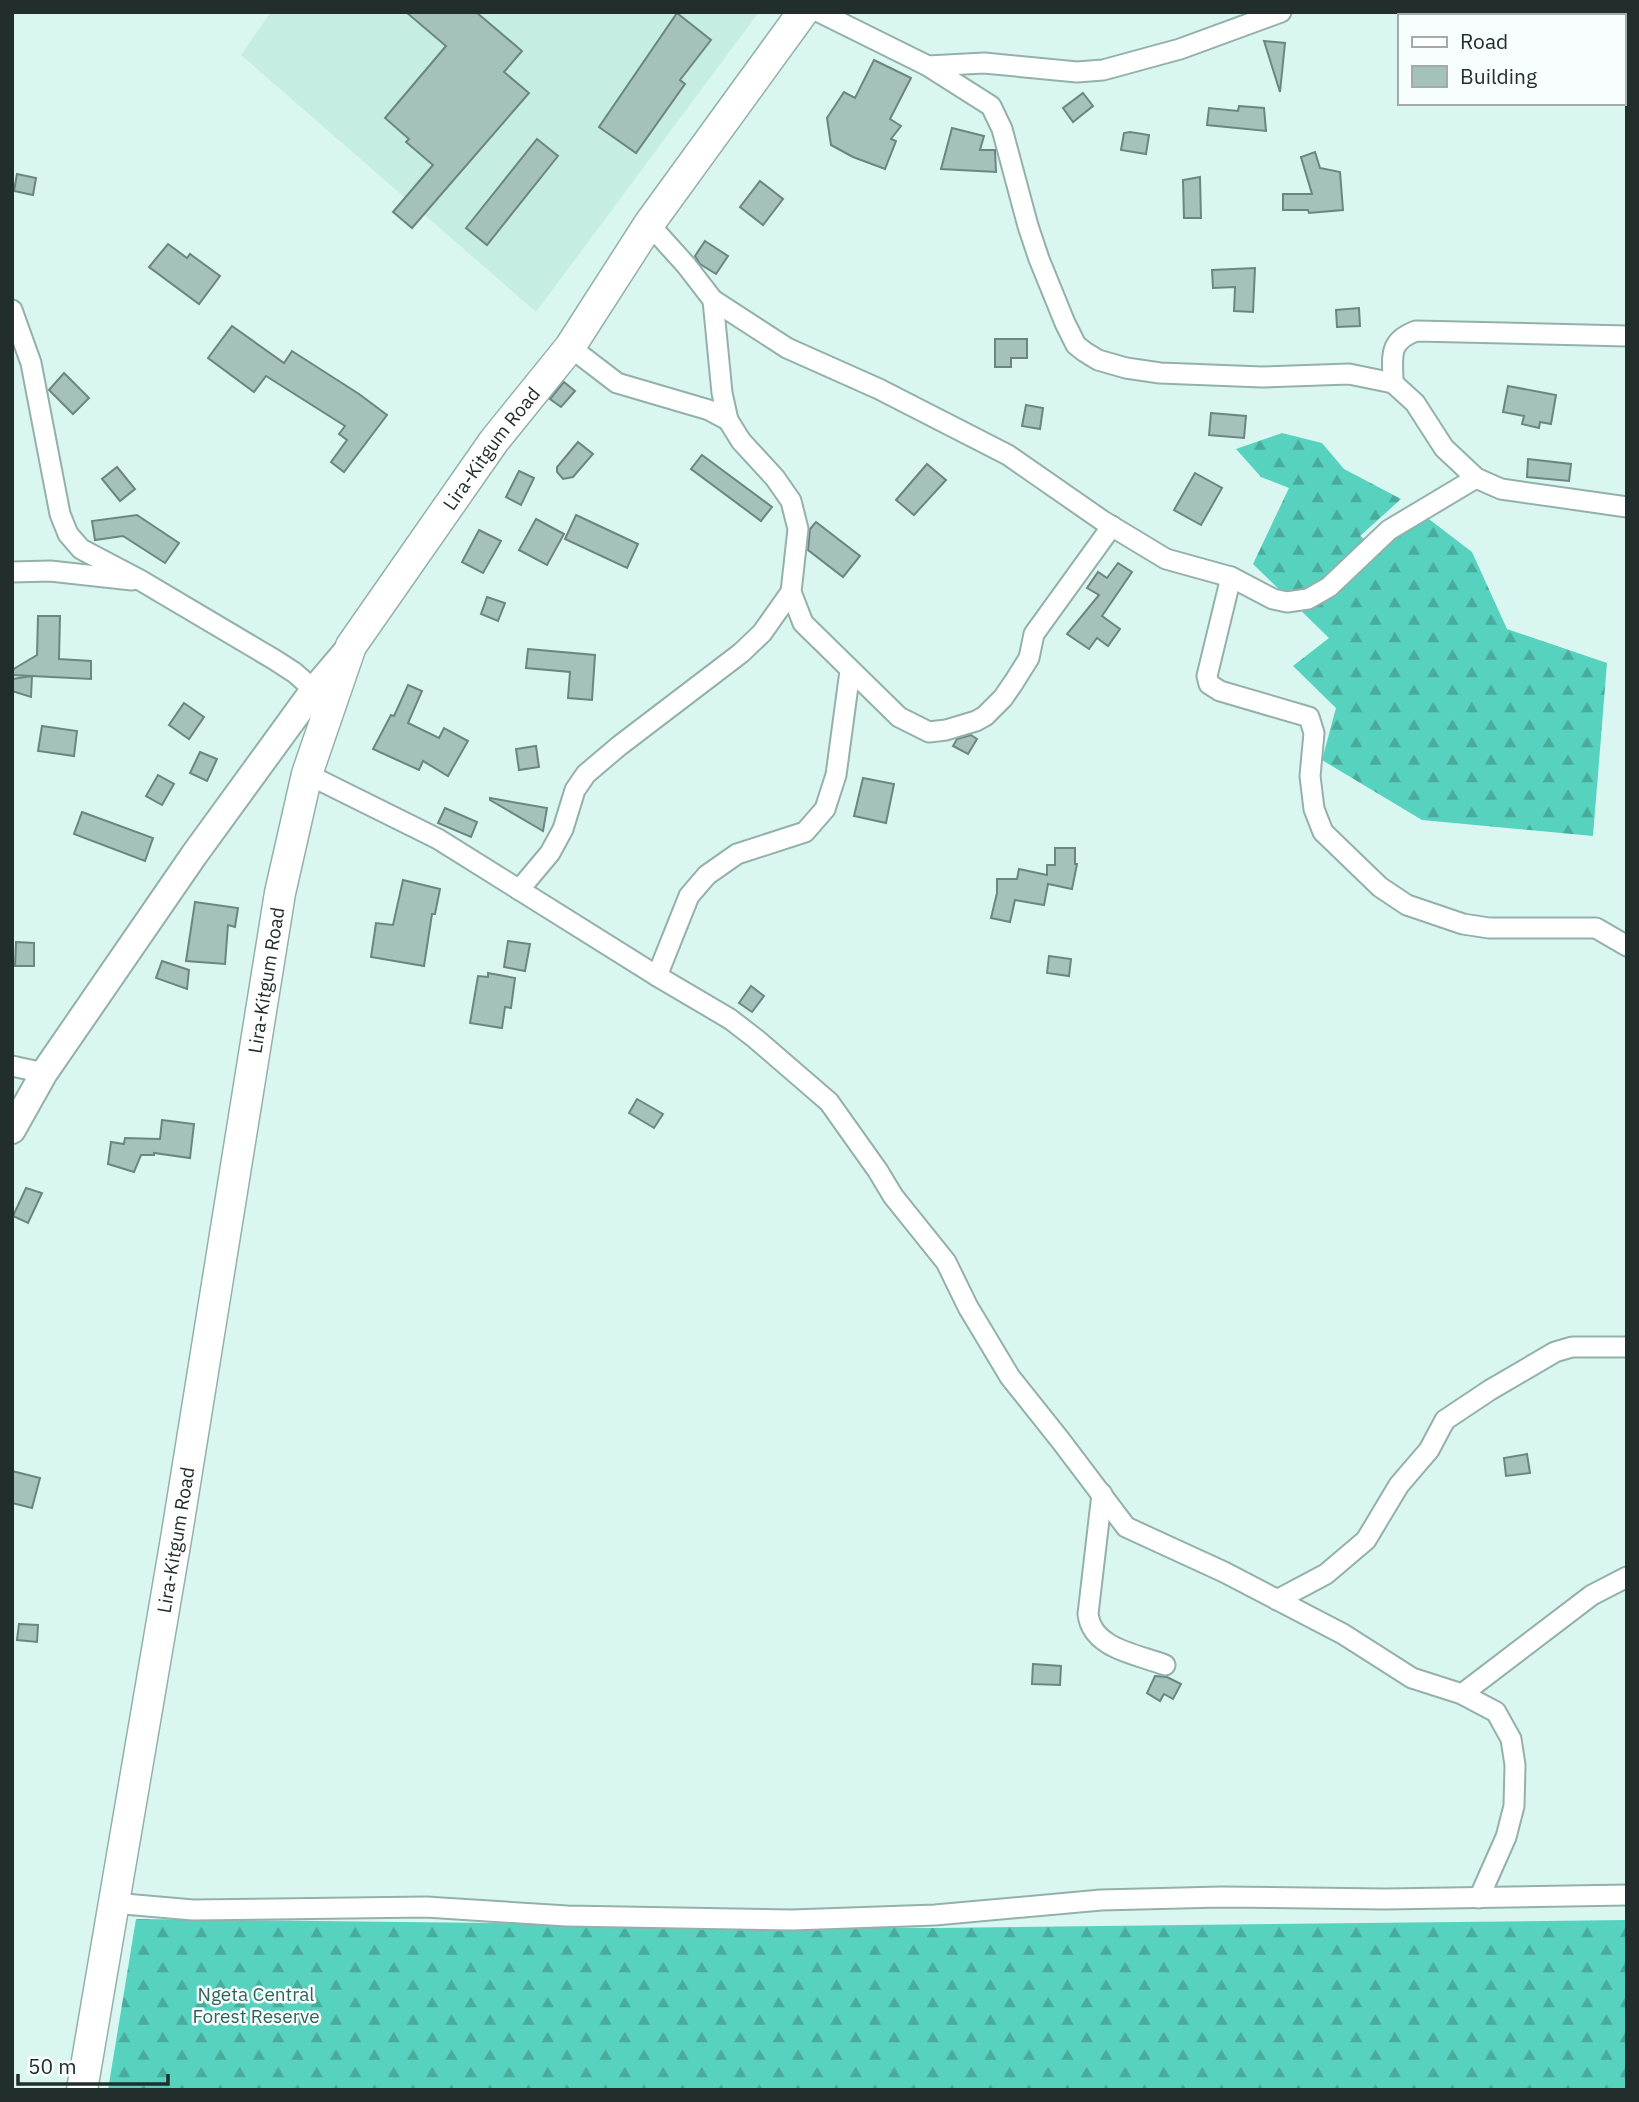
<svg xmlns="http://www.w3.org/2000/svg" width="1639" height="2102" font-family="'IBM Plex Sans',sans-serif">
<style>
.built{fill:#c6ede4}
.forest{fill:url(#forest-firs)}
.building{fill:#a5c1bb;stroke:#6b8680;stroke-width:2}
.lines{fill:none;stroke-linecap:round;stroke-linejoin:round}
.minor-casing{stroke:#94b0aa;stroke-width:23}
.secondary-casing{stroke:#94b0aa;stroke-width:30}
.primary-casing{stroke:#94b0aa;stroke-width:33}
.minor{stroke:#fff;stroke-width:19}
.secondary{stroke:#fff;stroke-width:26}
.primary{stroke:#fff;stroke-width:30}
.labels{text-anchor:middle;stroke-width:5;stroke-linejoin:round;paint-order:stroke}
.street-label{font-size:19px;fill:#222e2b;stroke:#f8fefd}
.park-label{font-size:19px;fill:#2f6259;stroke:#f8fefd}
</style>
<defs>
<pattern id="forest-firs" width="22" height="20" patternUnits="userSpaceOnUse" patternTransform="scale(1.75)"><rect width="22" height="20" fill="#57d2be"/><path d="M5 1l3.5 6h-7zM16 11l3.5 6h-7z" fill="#48ab9b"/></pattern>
</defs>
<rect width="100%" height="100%" fill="#d9f7f0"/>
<polygon class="built" points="271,12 759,12 536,312 241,55"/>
<g class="forest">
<polygon points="1282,433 1322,443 1344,469 1401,499 1360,536 1378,548 1421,513 1472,552 1507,629 1607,663 1593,836 1422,820 1322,760 1336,708 1293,666 1329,638 1253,564 1289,488 1261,477 1236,449"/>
<polygon points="136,1919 933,1928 1627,1920 1627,2090 108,2090"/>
</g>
<g class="building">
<polygon points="406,12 476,12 522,51 504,72 529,93 412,228 393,212 433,165 406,142 409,139 385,118 446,46"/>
<polygon points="677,13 711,40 680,80 685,84 636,153 599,127"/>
<polygon points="1264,41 1285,43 1280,92"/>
<polygon points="874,60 911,78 890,119 901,126 891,139 896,141 885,169 853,157 831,145 827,118 844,92 855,98"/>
<polygon points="1083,93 1093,106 1073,122 1063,108"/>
<polygon points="1239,106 1264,108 1266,131 1207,125 1209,108 1238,111"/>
<polygon points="952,128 984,136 980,150 995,150 996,172 941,169"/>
<polygon points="1130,132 1149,135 1146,154 1121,150 1124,133"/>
<polygon points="537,139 558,156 487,245 466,228"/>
<polygon points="1315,152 1320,168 1340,172 1343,210 1309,213 1308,210 1283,210 1283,194 1312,194 1301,157"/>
<polygon points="17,174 36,178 33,195 14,191"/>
<polygon points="1200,177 1201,218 1184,218 1183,180"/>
<polygon points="760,181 783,199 763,225 740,207"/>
<polygon points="705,241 728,256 716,274 700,264 695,256"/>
<polygon points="168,244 187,258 190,254 220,276 199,304 149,267"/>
<polygon points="1255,268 1253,312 1234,311 1235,287 1213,288 1212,270"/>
<polygon points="1359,308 1360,326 1337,327 1336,310"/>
<polygon points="232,326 284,363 292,351 359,394 387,415 344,472 331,462 347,440 339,434 345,426 266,376 254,392 208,358"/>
<polygon points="995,339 1027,339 1027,358 1011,358 1011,367 995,367"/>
<polygon points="64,373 89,398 73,414 49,390"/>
<polygon points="564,382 575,391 561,407 550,399"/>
<polygon points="1508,386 1556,395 1551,424 1540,422 1539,428 1522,424 1524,416 1503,412"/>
<polygon points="1026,405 1043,408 1040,429 1022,426"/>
<polygon points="1211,413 1246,416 1244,438 1209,435"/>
<polygon points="578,442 593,454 573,477 563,479 557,472 557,467"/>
<polygon points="702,455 772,507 761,521 691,469"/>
<polygon points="1528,459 1571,464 1569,481 1527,477"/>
<polygon points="927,464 946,480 914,515 896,500"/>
<polygon points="117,467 135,489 120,501 102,479"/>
<polygon points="519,471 534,478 521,505 506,497"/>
<polygon points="1195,473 1222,488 1201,525 1174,510"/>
<polygon points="137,515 179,543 165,563 123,536 95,540 92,521"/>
<polygon points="576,515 638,544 627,568 565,539"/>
<polygon points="536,519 564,534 547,565 519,550"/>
<polygon points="816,522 860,556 843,577 808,550 810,529"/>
<polygon points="479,530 501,541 483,573 462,562"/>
<polygon points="1118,563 1132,572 1102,616 1120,629 1108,646 1097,638 1089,649 1067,634 1099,595 1087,588 1098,572 1107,578"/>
<polygon points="487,597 505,603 498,621 481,614"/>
<polygon points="38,616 60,616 59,659 91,661 91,679 12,675 12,670 37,655"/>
<polygon points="528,649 595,655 592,700 568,698 570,672 526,668"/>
<polygon points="32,676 31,697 12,691 12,679"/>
<polygon points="408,685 422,691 408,723 439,738 444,728 468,741 448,776 423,761 419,770 373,749 391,715 394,716"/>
<polygon points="184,703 204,717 189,739 169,725"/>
<polygon points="42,726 77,731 74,756 38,751"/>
<polygon points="971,735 977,739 968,754 953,746 957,739"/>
<polygon points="536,746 539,767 519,770 516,749"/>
<polygon points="200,752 217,759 207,781 190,773"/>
<polygon points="158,775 174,784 162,805 146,796"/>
<polygon points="863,778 894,784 886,823 854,816"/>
<polygon points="490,798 547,808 543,831 490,800"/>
<polygon points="445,808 477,822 471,837 438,823"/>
<polygon points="82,812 153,838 145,861 74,834"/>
<polygon points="1055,848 1075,848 1075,864 1077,864 1072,889 1048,884 1044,905 1015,900 1010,922 991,918 997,893 997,879 1017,879 1019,869 1047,875 1047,865 1055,865"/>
<polygon points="403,880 440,889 435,914 432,914 424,966 371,957 376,923 393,925"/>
<polygon points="195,902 238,908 235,927 228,925 225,964 186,961"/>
<polygon points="508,941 530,944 525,971 504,967"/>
<polygon points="16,942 34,943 34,966 15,966"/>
<polygon points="1049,956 1071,959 1069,976 1047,973"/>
<polygon points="162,961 189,970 187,989 156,978"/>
<polygon points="488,973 515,978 511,1008 505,1007 502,1028 470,1023 478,976 488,977"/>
<polygon points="751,986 764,996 752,1012 739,1003"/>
<polygon points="637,1099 663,1114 654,1128 629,1113"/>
<polygon points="162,1120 194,1124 190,1158 154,1153 154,1155 141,1155 134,1172 108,1164 111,1142 124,1144 125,1138 160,1139"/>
<polygon points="26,1188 42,1193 28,1223 13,1216"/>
<polygon points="1527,1454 1530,1473 1506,1476 1504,1458"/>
<polygon points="12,1471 40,1478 32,1508 12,1503"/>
<polygon points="19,1624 38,1625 37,1642 17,1640"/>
<polygon points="1033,1664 1061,1666 1060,1685 1032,1684"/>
<polygon points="1155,1676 1167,1677 1181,1684 1173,1699 1164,1694 1160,1701 1147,1693"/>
</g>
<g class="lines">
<g class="minor-casing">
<g id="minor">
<polyline points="819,12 928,66 991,106 1002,129 1028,226 1039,259 1065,323 1076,345 1085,352 1098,360 1126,368 1160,373 1262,377 1349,374 1393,383 1415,403 1444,448 1476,478 1501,489 1627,507"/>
<polyline points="928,66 984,63 1077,72 1103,70 1180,49 1281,12"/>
<polyline points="649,224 686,265 713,300 787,348 879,389 1008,455 1103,521 1166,559 1231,577 1273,599 1287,602 1308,599 1329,587 1389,530 1476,478"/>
<polyline points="713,300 722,393 728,420 741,441 775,478 791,501 798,529 791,592 803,623 899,717 929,732 946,730 976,721 985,716 1003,698 1014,682 1029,658 1034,634 1112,526"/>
<polyline points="12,310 31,363 60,514 68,534 81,549 140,580 275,660 295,673 314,690"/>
<polyline points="570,347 617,383 709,410 728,420"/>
<path d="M 1393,383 C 1393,357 1387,342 1416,331 L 1627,336"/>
<polyline points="12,572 50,571 132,580"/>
<polyline points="1231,577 1207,676 1209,684 1220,691 1309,717 1314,733 1310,776 1314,809 1323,832 1380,887 1407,905 1463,924 1489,928 1596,928 1627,946"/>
<polyline points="307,774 438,839 657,976 730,1019 756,1039 829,1102 878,1171 893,1196 946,1262 968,1307 1010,1377 1061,1441 1126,1527 1224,1572 1343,1634 1412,1678 1462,1694 1496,1712 1511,1739 1515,1765 1514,1806 1506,1837 1479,1898"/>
<polyline points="519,890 550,853 563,829 575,790 586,774 619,746 741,653 762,633 791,592"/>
<polyline points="657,976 689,896 707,875 737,854 805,832 825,809 836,775 850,671"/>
<polyline points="12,1066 44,1073"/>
<path d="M 1102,1494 L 1088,1614 C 1092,1649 1137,1654 1165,1665"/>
<polyline points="1277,1600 1326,1574 1366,1540 1399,1485 1429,1450 1445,1420 1490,1390 1555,1352 1572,1347 1627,1347"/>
<polyline points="1462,1694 1592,1595 1627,1577"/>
<polyline points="113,1903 193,1910 426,1907 567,1916 792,1920 935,1915 1101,1900 1221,1897 1385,1899 1627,1895"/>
</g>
</g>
<g class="secondary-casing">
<polyline id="secondary" points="12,1130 44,1073 194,855 314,690 348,650"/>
</g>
<g class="primary-casing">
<g id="primary">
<path id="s1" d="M 82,2090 L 177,1533 L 280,893 L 307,774 L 351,646 L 494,441 L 570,347 L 649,224 L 803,12"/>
</g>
</g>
<use href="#minor" class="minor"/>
<use href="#secondary" class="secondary"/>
<use href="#primary" class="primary"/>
</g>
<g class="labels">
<g class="street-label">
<text dy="7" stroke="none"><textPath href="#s1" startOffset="1713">Lira-Kitgum Road</textPath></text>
<text dy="7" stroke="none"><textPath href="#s1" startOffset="1125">Lira-Kitgum Road</textPath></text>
<text dy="7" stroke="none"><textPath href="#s1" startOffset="558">Lira-Kitgum Road</textPath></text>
</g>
<g class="park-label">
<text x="256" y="2001">Ngeta Central<tspan x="256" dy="22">Forest Reserve</tspan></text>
</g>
</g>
<rect width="1639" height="2102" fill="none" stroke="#222e2b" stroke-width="28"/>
<rect x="1398" y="14" width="228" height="91" fill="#f8fefd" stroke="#a2aba9" stroke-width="2"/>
<rect x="1412" y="37" width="35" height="10" fill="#ffffff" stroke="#a2aba9" stroke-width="2"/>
<text x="1460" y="49" font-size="21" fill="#222e2b">Road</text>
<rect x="1412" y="66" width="35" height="21" fill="#a5c1bb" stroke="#a2aba9" stroke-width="2"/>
<text x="1460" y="84" font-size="21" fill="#222e2b">Building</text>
<path d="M18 2074v10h150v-10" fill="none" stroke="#222e2b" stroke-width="3.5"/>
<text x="28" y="2074" font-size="21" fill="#222e2b" stroke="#f8fefd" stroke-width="5" paint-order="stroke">50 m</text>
</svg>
